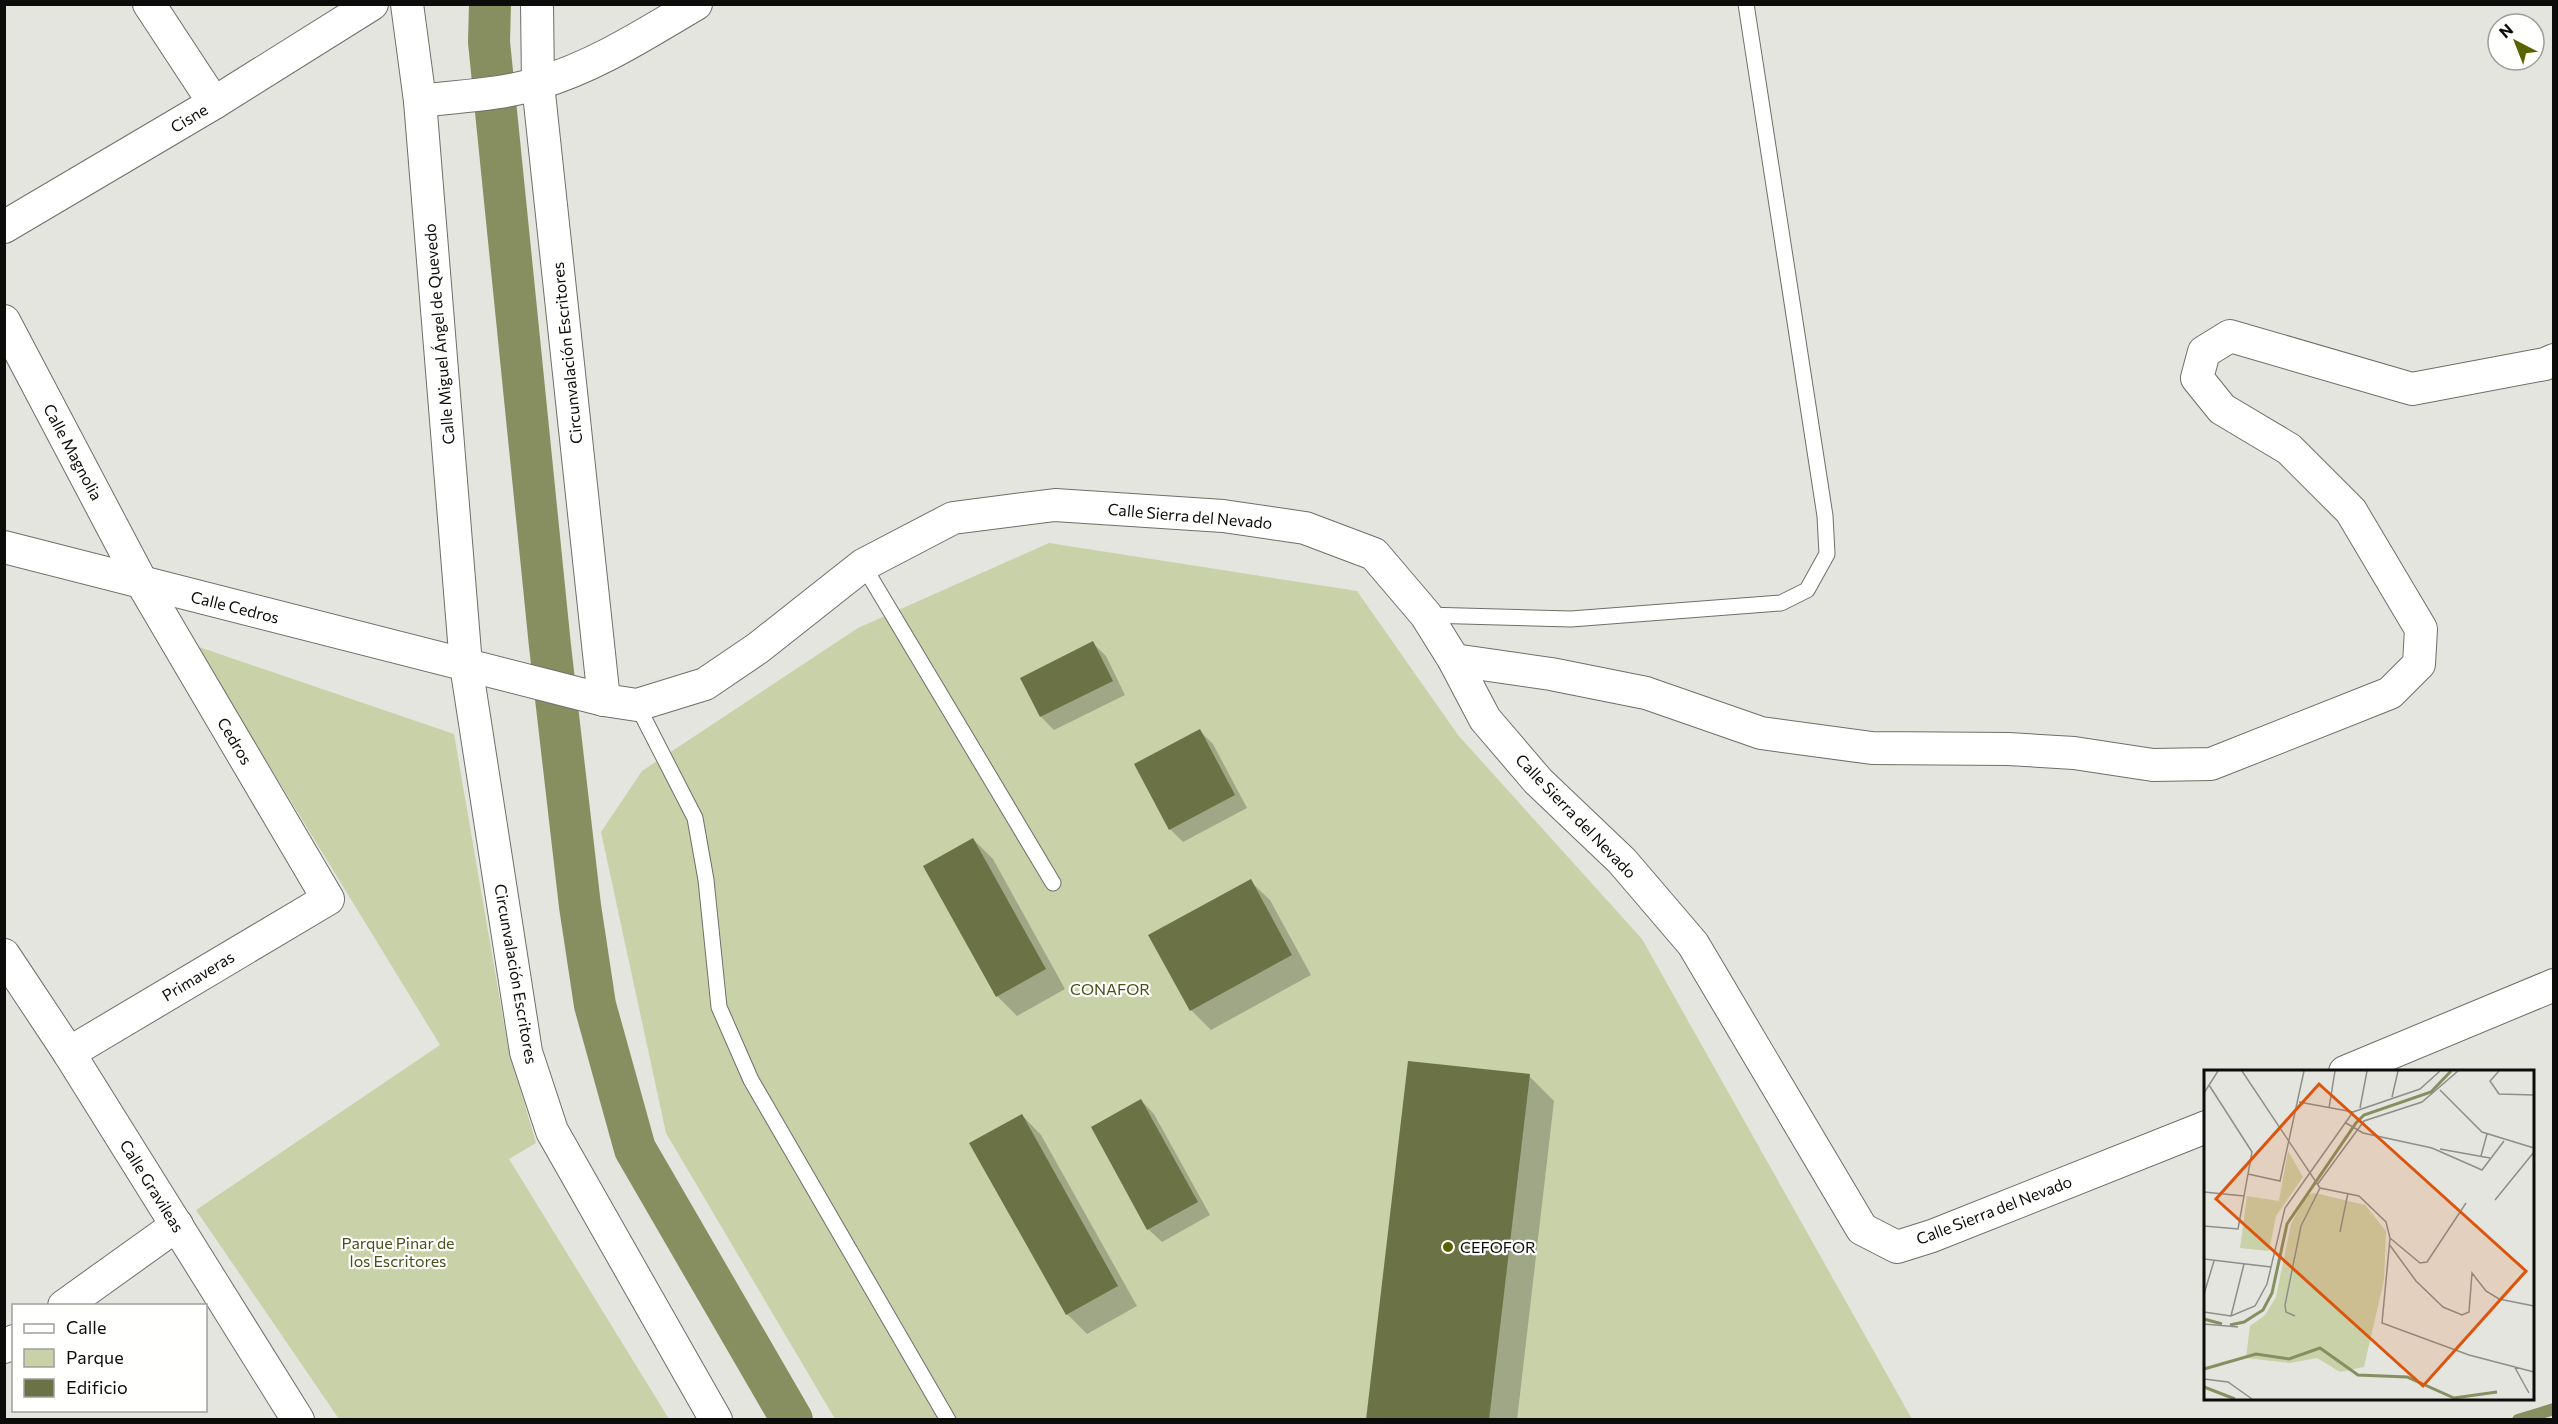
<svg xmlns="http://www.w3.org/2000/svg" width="2558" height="1424" font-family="Commissioner,sans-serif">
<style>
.green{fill:#c9d1a8}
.shadow{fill:#0003}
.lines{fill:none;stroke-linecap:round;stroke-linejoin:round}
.stream{stroke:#878f60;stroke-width:12}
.canal{stroke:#878f60;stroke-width:42}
.building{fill:#6b7245}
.lane-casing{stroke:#6e6f6a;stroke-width:17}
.street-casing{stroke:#6e6f6a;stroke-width:34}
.lane{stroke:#fff;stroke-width:15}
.street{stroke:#fff;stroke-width:32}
.poi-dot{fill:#586200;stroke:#fffffe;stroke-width:2}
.labels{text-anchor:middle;stroke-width:4.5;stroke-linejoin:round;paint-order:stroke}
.street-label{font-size:16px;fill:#0c0c0b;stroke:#fffffe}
.park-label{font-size:16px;fill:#495019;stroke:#fffffe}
.poi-label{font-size:16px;fill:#0c0c0b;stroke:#fffffe;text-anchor:start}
.inset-river{fill:none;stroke:#878f60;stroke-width:3}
.inset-road{fill:none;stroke:#8e8e8a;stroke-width:1.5}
.view{fill:#dd550c;fill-opacity:0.15;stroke:#dd550c;stroke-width:3}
.inset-edge{fill:none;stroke:#0c0c0b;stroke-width:3}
</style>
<rect width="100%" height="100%" fill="#e4e5df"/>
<g class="green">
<polygon points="1049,543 1357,591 1458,735 1642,939 1912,1419 835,1419 666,1133 601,832 642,771 858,628"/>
<polygon points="196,646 454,734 508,1047 536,1143 509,1159 669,1419 339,1419 196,1210 440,1045"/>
</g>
<g class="shadow">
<polygon points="1093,643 1106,656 1125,695 1054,730 1041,717"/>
<polygon points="1200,731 1213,744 1247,808 1183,842 1170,829"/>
<polygon points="973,839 993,859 1065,989 1017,1016 997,996"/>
<polygon points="1250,881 1270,900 1311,975 1211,1030 1191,1010"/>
<polygon points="1529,1076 1554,1101 1517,1420 1367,1420"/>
<polygon points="1141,1100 1154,1114 1210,1215 1162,1242 1148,1229"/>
<polygon points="1022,1115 1041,1135 1137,1306 1087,1334 1067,1314"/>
</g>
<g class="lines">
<polyline class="stream" points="2518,1420 2554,1409"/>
<polyline class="canal" points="490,4 489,42 550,646 580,906 595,1005 635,1149 792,1420"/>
</g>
<g class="building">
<polygon points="1093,641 1113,681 1040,717 1020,678"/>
<polygon points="1200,729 1235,795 1169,830 1134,764"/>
<polygon points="973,838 1046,969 996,997 923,866"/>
<polygon points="1251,879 1292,955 1190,1011 1148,935"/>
<polygon points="1408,1061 1530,1074 1489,1420 1366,1420"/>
<polygon points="1141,1099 1198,1202 1147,1230 1091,1127"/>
<polygon points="1022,1114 1118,1286 1066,1315 969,1143"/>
</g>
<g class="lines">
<g class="lane-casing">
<g id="lane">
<polyline points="863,565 1053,883"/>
<polyline points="1426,615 1571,619 1781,603 1807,590 1827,554 1825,516 1746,4"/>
<polyline points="637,705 695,818 706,880 719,1007 751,1080 948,1420"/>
</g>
</g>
<g class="street-casing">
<g id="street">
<polyline points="149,4 214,103"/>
<polyline points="407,4 420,101 466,665 526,1052 552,1131 716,1420"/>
<polyline points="537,4 538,84 604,700"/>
<path d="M 420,101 C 459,96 501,95 539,83 C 596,66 645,34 696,4"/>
<polyline points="4,227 214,103 372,4"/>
<polyline points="4,321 142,583 328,899 69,1053"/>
<polyline points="4,547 604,700 637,705 705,684 758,648 863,565 953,518 1055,505 1223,516 1305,528 1374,554 1426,615 1454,660 1485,719 1538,781 1622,861 1693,944 1862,1229 1897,1247 1932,1236 2206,1127"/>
<polyline points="1454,660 1551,674 1646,693 1761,733 1872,748 2008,749 2074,753 2153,765 2211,764 2390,693 2419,664 2421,629 2351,511 2289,449 2222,409 2197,378 2204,352 2230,336 2412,389 2545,364 2554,360"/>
<polyline points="4,955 69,1053 298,1420"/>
<polyline points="2345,1072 2554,985"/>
<polyline points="64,1306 177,1225"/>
<polyline points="4,1347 14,1341"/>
</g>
</g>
<use href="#lane" class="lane"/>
<use href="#street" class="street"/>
</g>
<circle class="poi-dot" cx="1448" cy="1247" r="6"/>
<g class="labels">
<g class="street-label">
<text transform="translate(189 118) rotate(-31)" y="6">Cisne</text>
<text transform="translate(439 334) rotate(-95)" y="6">Calle Miguel Ángel de Quevedo</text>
<text transform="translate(567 353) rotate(-96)" y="6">Circunvalación Escritores</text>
<text transform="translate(73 452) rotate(62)" y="6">Calle Magnolia</text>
<text transform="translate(1190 516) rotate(5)" y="6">Calle Sierra del Nevado</text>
<text transform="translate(235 607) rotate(14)" y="6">Calle Cedros</text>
<text transform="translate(235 741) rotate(59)" y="6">Cedros</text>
<text transform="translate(1576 816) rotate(46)" y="6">Calle Sierra del Nevado</text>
<text transform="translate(516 974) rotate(80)" y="6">Circunvalación Escritores</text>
<text transform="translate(198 976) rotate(-31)" y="6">Primaveras</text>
<text transform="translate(152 1186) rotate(58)" y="6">Calle Gravileas</text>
<text transform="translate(1994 1210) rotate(-21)" y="6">Calle Sierra del Nevado</text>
</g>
<g class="park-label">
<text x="1110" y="995">CONAFOR</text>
<text x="398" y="1249">Parque Pinar de<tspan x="398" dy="18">los Escritores</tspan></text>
</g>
<g class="poi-label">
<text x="1460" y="1253">CEFOFOR</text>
</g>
</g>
<g transform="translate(2204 1070)">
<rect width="330" height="330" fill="#e4e5df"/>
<path d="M 84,81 L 99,107 L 72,146 L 65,181 L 36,178 L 43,126 L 75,131 ZM 111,123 L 161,135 L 182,161 L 180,210 L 160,297 L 136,302 L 113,288 L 86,293 L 42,288 L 46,256 L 61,245 L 72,227 L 87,154 L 103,125 Z" fill="#c9d1a8"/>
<path class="inset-river" d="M 0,249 L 18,254M 26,255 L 40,252 L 59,240 L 68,223 L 83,154 L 152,53 L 160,45 L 227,22 L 247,1M 0,299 L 52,284 L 85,289 L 116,278 L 154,305 L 203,307 L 250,328 L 293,322M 0,317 L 31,329"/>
<path class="inset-road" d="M 38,1 L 116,118 L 155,126 L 182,152 L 186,168 L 178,253 L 265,285 L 330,302M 295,1 L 286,11 L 295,24 L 330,25M 236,20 L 278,62 L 330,78M 0,23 L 14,1M 188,27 L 194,1M 95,32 L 149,42M 125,38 L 131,1M 156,38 L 163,1M 142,53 L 159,63 L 228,78 L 278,100 L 300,71M 236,79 L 286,88M 277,86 L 283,64M 44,104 L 76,111 L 100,1M 113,115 L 160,51 L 218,32 L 254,1M 0,122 L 40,126M 291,130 L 330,82M 0,156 L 34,159 L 48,82 L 5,15M 136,162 L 144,123M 186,168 L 216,193 L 223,192 L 262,133M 185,174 L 212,211 L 239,237 L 258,245 L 265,242 L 268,203 L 282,221 L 295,229 L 330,236M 0,189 L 67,197M 0,224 L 10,191M 0,242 L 27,246 L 51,236 L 63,214 L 81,138 L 149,42 L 216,19 L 236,1M 27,246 L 40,194M 91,246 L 82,242 L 81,235 L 97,156 L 116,118M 0,254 L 34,257M 310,296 L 325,323M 0,309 L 24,312 L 48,329"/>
<path class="view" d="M 115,14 L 322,201 L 219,316 L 12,129 Z"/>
<rect width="330" height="330" class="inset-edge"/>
</g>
<rect width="2558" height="1424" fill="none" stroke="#0c0c0b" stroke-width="12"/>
<rect x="12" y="1304" width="195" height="108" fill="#fffffe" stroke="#9e9e9d" stroke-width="1.5"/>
<rect x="24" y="1324" width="30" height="9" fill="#ffffff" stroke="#9e9e9d" stroke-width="1.5"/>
<text x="66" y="1334" font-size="18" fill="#0c0c0b">Calle</text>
<rect x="24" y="1349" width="30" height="18" fill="#c9d1a8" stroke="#9e9e9d" stroke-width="1.5"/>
<text x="66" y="1364" font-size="18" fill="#0c0c0b">Parque</text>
<rect x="24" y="1379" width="30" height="18" fill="#6b7245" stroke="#9e9e9d" stroke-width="1.5"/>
<text x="66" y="1394" font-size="18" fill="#0c0c0b">Edificio</text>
<g transform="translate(2516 42) rotate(318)"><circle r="28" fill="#fffffe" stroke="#9e9e9d" stroke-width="1.5"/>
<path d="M0-4.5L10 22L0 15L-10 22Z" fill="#586200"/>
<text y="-9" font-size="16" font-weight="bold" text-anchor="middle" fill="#0c0c0b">N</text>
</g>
</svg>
